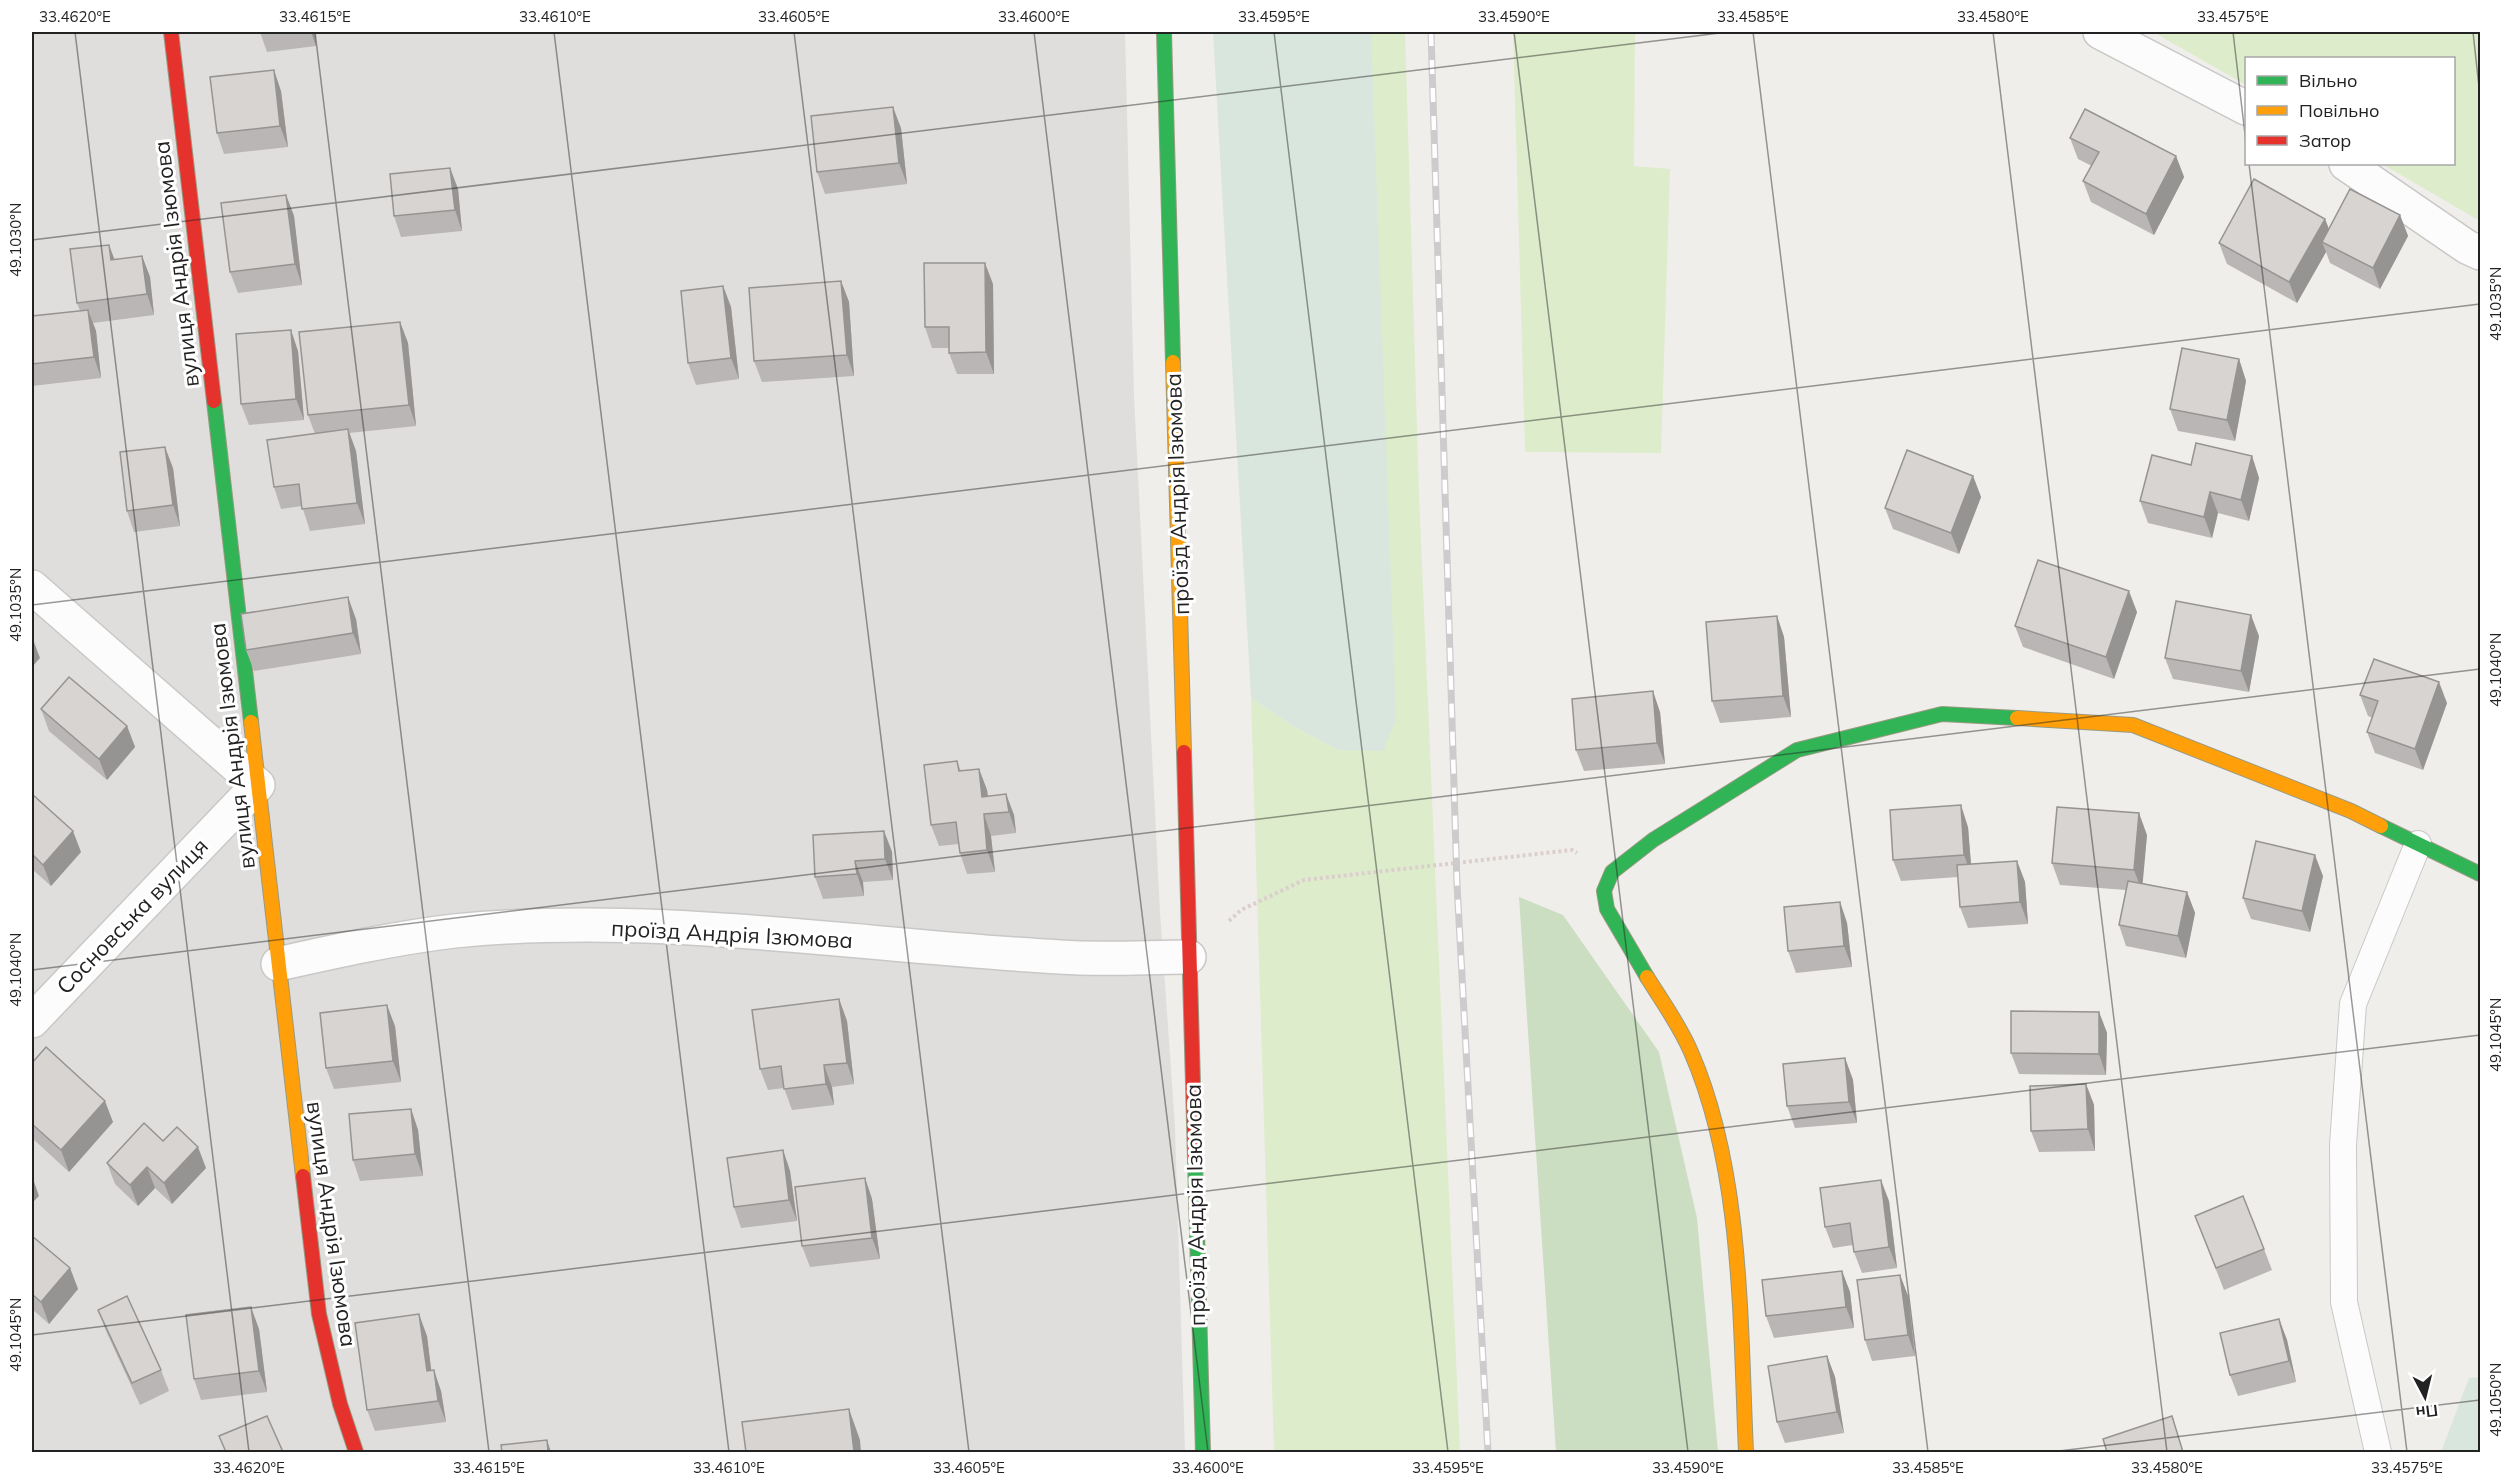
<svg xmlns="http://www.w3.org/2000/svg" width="2512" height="1484" font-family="Mulish,sans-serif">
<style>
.residential{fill:#dfdedc}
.grass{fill:#ddeccb}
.forest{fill:#cbdec1}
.wetland{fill:#d9e6de}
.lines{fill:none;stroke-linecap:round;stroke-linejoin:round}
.lane-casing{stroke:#c9c8c7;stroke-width:28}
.street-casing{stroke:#c9c8c7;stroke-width:36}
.fast-casing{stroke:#999a82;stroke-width:16}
.slow-casing{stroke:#999a82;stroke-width:16}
.jam-casing{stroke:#999a82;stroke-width:16}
.path{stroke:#dccecd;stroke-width:4;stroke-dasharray:3 3;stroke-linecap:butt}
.lane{stroke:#fdfcfc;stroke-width:26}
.street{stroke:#fdfcfc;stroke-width:33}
.fast{stroke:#30b455;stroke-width:14}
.slow{stroke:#ff9f0a;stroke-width:14}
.jam{stroke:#e5322d;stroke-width:14}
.rail-casing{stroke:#ccc;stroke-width:7}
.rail{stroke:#fff;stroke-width:4.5;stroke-dasharray:14;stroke-linecap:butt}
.wall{fill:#b9b6b5}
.shaded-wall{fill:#969493}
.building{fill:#d7d4d2;stroke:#969493;stroke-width:1.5}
.ticks{fill:none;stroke:#222;stroke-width:1.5;stroke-opacity:0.45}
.labels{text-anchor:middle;stroke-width:6;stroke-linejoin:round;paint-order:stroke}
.street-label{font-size:22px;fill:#222;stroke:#fff}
.neatline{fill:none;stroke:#222;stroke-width:2}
.ticks-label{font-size:15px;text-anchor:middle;fill:#222}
</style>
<rect width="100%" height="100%" fill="#f0eeeb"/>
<polygon class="residential" points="32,32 1125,32 1134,396 1160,912 1175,1127 1185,1452 32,1452"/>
<g class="grass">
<polygon points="1371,32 1405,32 1419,494 1460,1452 1274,1452 1251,698 1295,727 1338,750"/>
<polygon points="1513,32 1635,32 1634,166 1670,169 1661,453 1525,452"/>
<polygon points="2153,32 2480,32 2480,221 2382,164 2454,164 2454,58 2246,58 2246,85"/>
</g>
<polygon class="forest" points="1519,897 1563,915 1659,1052 1697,1218 1718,1452 1556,1452"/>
<g class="wetland">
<polygon points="1213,32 1371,32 1396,719 1383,751 1338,750 1295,727 1251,698"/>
<polygon points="2480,1377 2480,1452 2441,1452 2469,1378"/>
</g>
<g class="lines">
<g class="lane-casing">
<polyline id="lane" points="2378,1452 2344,1302 2343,1145 2353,1004 2418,844"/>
</g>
<g class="street-casing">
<g id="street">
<polyline points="2100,32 2246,108"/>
<polyline points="2346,164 2467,247 2480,253"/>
<polyline points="32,587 258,785 32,1021"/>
<path d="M 278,964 C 336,951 395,938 454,931 C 656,911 859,946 1060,957 C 1103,960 1147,957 1189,957"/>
</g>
</g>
<g class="fast-casing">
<g id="fast">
<polyline points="1164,32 1173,362"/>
<polyline points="214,401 251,722"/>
<polyline points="2381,826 2480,874"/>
<polyline points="1647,977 1607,909 1604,891 1612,872 1653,840 1797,750 1942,714 2017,718"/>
<polyline points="1195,1159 1203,1452"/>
</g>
</g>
<g class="slow-casing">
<g id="slow">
<polyline points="1173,362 1184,752"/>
<polyline points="2017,718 2133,725 2351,811 2381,826"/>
<polyline points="251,722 303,1176"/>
<path d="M 1647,977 C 1662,1001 1680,1026 1691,1052 C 1743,1171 1740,1323 1746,1452"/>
</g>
</g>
<g class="jam-casing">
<g id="jam">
<polyline points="171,32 214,401"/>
<polyline points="1184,752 1195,1159"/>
<polyline points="303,1176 319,1314 340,1404 356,1452"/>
</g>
</g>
<polyline class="path" points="1229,921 1241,910 1304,880 1572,850 1577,853"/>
<use href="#lane" class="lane"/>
<use href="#street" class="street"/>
<use href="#fast" class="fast"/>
<use href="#slow" class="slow"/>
<use href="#jam" class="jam"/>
<g class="rail-casing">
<polyline id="rail" points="1431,32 1457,884 1488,1452"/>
</g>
<use href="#rail" class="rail"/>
</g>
<g class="wall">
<polygon points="260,32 315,32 316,46 267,52"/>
<polygon points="281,91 288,147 224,154 217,133"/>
<polygon points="901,128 907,184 825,194 817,172"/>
<polygon points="2070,138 2176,156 2184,177 2154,235 2091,202 2083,181 2092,166 2078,159"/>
<polygon points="450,168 458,189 462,231 401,237 394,216"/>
<polygon points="286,195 294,216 302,285 238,293 230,272"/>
<polygon points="2400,215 2408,236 2380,289 2330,263 2326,252 2297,303 2227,264 2219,243 2325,219 2329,229"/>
<polygon points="142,256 150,277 154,315 93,323 96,331 101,378 32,386 32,316 80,311 77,303 115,259"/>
<polygon points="841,281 849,302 854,376 762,382 754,361"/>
<polygon points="993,284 994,374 957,374 949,353 949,348 932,348 925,327"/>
<polygon points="723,286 731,307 739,379 696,385 688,363"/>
<polygon points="400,322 408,343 416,426 349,433 356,451 365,524 310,531 302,506 281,509 274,487 315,434 308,415"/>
<polygon points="298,351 304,420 249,425 241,404"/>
<polygon points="2239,359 2246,381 2235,441 2178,431 2170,409"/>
<polygon points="2252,456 2259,478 2249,521 2218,513 2212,538 2148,523 2140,501 2191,465"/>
<polygon points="173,468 180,526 134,532 127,511"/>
<polygon points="1973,476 1981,497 1959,554 1893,529 1885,508"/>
<polygon points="2137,612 2114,679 2023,647 2015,626"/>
<polygon points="1777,616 1784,637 1791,717 1720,723 1712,701"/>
<polygon points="356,619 361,654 254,671 246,650"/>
<polygon points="2259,636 2249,692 2173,679 2165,658"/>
<polygon points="2360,695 2447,703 2423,770 2375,753 2367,732 2373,718 2368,716"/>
<polygon points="41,709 127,726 135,747 107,780 49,731"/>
<polygon points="1660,712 1665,764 1584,771 1576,750"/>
<polygon points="957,761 961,771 979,769 987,790 988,796 1006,794 1014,815 1016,833 991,836 995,872 967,874 960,853 959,844 939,846 931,825"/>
<polygon points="32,794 81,852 51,886 32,869"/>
<polygon points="1968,827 1971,864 2017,861 2025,882 2028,924 1968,928 1960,907 1958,877 1901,881 1893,860"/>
<polygon points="884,831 892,852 893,880 863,882 864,896 823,899 815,877"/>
<polygon points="2147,835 2142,883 2187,892 2195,913 2186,958 2126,946 2119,925 2126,890 2060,885 2052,863"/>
<polygon points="2323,876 2310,932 2251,919 2243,898"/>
<polygon points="1840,902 1847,923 1852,967 1796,973 1788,951"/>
<polygon points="839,999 847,1021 854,1084 832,1087 834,1105 792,1110 784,1088 768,1090 760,1069"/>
<polygon points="2099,1012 2107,1033 2106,1075 2019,1074 2011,1053"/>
<polygon points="395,1026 401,1082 334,1089 326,1068"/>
<polygon points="1845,1058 1853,1080 1857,1123 1795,1128 1787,1106"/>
<polygon points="32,1063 113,1122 69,1172 32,1138"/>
<polygon points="2086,1084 2094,1105 2095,1151 2039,1152 2031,1131"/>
<polygon points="411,1109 418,1130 423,1176 360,1181 353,1160"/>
<polygon points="783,1150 790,1171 797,1221 741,1228 734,1207"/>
<polygon points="107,1163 206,1168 172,1204 155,1188 138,1206 115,1184"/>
<polygon points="865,1178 872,1199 880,1259 810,1267 802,1246"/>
<polygon points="1889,1201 1897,1268 1862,1273 1854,1252 1853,1245 1833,1248 1825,1227"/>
<polygon points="2195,1216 2264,1249 2272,1270 2224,1290"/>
<polygon points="32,1236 70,1268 78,1289 49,1324 32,1309"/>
<polygon points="1842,1271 1850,1292 1854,1328 1774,1338 1766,1316"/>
<polygon points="1900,1275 1908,1296 1915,1356 1872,1361 1865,1340"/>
<polygon points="98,1310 161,1370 169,1391 140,1405 106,1331"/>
<polygon points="2279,1319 2287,1340 2296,1382 2238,1396 2230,1375"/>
<polygon points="259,1329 267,1392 201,1400 194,1379"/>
<polygon points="427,1336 431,1370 441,1391 446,1422 375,1431 367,1410"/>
<polygon points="1827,1356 1835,1377 1844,1433 1785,1443 1777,1422"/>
</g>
<g class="shaded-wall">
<polygon points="311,32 315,32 316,46"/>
<polygon points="274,70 281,91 288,147 280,126"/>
<polygon points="893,107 901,128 907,184 899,163"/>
<polygon points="2176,156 2184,177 2154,235 2146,214"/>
<polygon points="450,168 458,189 462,231 455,210"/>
<polygon points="286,195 294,216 302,285 295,264"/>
<polygon points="2400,215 2408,236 2380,289 2373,268"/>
<polygon points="2325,219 2333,240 2322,242 2326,252 2297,303 2289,282"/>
<polygon points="109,245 117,266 111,260"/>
<polygon points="142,256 150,277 154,315 147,294"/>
<polygon points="985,263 993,284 994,374 986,352"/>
<polygon points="841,281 849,302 854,376 847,355"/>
<polygon points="723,286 731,307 739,379 731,358"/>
<polygon points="88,310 96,331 101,378 94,357"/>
<polygon points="400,322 408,343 416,426 409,405"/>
<polygon points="291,330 298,351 304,420 296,399"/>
<polygon points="2239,359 2246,381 2235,441 2227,420"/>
<polygon points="348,429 356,451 365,524 357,503"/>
<polygon points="165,447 173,468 180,526 173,505"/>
<polygon points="2252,456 2259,478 2249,521 2241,500"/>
<polygon points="1973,476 1981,497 1959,554 1951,533"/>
<polygon points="2210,492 2218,513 2212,538 2204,517"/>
<polygon points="2129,591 2137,612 2114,679 2106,657"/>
<polygon points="348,597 356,619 361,654 353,633"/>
<polygon points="2251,615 2259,636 2249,692 2241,671"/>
<polygon points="1777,616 1784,637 1791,717 1783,696"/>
<polygon points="32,637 40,658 32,667"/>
<polygon points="2439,682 2447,703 2423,770 2415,749"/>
<polygon points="1653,691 1660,712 1665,764 1657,743"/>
<polygon points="127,726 135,747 107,780 99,759"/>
<polygon points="979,769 987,790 990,814 982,797"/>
<polygon points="1006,794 1014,815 1016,833 1009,812"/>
<polygon points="1961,805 1968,827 1972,877 1964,855"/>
<polygon points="2139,813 2147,835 2142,891 2134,870"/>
<polygon points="984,814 991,836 995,872 987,850"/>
<polygon points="73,831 81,852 51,886 43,865"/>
<polygon points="884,831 892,852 893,880 885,859"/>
<polygon points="2315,855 2323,876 2310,932 2302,911"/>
<polygon points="855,861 863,882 864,896 857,874"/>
<polygon points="2017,861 2025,882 2028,924 2020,902"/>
<polygon points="2187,892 2195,913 2186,958 2178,936"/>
<polygon points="1840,902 1847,923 1852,967 1844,946"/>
<polygon points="839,999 847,1021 854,1084 847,1063"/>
<polygon points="387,1005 395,1026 401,1082 393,1061"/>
<polygon points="2099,1012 2107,1033 2106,1075 2099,1054"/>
<polygon points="1845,1058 1853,1080 1857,1123 1849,1102"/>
<polygon points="824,1065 832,1087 834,1105 826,1084"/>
<polygon points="2086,1084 2094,1105 2095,1151 2088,1129"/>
<polygon points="105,1101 113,1122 69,1172 61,1150"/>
<polygon points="411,1109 418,1130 423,1176 415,1154"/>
<polygon points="198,1147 206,1168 172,1204 164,1183"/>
<polygon points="783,1150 790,1171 797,1221 789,1200"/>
<polygon points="147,1167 155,1188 138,1206 130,1185"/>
<polygon points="32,1176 39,1196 32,1203"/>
<polygon points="865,1178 872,1199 880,1259 872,1238"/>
<polygon points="1881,1180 1889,1201 1897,1268 1889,1247"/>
<polygon points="70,1268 78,1289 49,1324 41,1302"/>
<polygon points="1842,1271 1850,1292 1854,1328 1846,1307"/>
<polygon points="1900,1275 1908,1296 1915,1356 1908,1335"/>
<polygon points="251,1307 259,1329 267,1392 259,1371"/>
<polygon points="419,1314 427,1336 434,1392 427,1371"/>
<polygon points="2279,1319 2287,1340 2296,1382 2289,1361"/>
<polygon points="1827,1356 1835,1377 1844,1433 1837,1412"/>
<polygon points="434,1370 441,1391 446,1422 438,1401"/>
<polygon points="849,1409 860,1440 861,1452 854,1452"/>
<polygon points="547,1440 551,1452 548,1452"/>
</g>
<g class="building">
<polygon points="274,70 280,126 217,133 210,77"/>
<polygon points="893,107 899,163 817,172 811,116"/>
<polygon points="2085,109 2176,156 2146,214 2083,181 2099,152 2070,138"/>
<polygon points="450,168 455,210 394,216 390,174"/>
<polygon points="2254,179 2325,219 2289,282 2219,243"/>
<polygon points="2350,189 2400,215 2373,268 2322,242"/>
<polygon points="286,195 295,264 230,272 221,203"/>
<polygon points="109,245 111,260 142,256 147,294 77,303 70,249"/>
<polygon points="924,263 985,263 986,352 949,353 949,327 925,327"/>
<polygon points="841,281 847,355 754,361 749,288"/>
<polygon points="723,286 731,358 688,363 681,291"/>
<polygon points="88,310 94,357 32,364 32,316"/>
<polygon points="400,322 409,405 308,415 299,332"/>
<polygon points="291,330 296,399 241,404 236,334"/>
<polygon points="2182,348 2239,359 2227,420 2170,409"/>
<polygon points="348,429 357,503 302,509 299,484 274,487 267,440"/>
<polygon points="2196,443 2252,456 2241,500 2210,492 2204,517 2140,501 2152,455 2191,465"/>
<polygon points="165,447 173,505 127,511 120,452"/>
<polygon points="1907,450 1973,476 1951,533 1885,508"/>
<polygon points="2038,560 2129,591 2106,657 2015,626"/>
<polygon points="348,597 353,633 246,650 241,614"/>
<polygon points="2176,601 2251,615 2241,671 2165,658"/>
<polygon points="1777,616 1783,696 1712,701 1706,622"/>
<polygon points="2374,659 2439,682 2415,749 2367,732 2378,701 2360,695"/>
<polygon points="69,677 127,726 99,759 41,709"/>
<polygon points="1653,691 1657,743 1576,750 1572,699"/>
<polygon points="957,761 959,771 979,769 982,797 1006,794 1009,812 984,814 987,850 960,853 956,822 931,825 924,765"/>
<polygon points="32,794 73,831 43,865 32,854"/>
<polygon points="1961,805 1964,855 1893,860 1890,810"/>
<polygon points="2057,807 2139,813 2134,870 2052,863"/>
<polygon points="884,831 885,859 855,861 857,874 815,877 813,835"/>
<polygon points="2256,841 2315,855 2302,911 2243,898"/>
<polygon points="2017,861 2020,902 1960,907 1957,865"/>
<polygon points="2128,881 2187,892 2178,936 2119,925"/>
<polygon points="1840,902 1844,946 1788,951 1784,907"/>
<polygon points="839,999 847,1063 824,1065 826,1084 784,1089 781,1066 760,1069 752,1010"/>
<polygon points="387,1005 393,1061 326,1068 320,1013"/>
<polygon points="2011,1011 2099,1012 2099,1054 2011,1053"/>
<polygon points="46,1047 105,1101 61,1150 32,1124 32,1063"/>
<polygon points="1845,1058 1849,1102 1787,1106 1783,1064"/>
<polygon points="2086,1084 2088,1129 2031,1131 2030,1086"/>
<polygon points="411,1109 415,1154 353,1160 349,1114"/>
<polygon points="144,1123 163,1141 177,1127 198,1147 164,1183 147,1167 130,1185 107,1163"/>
<polygon points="783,1150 789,1200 734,1207 727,1158"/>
<polygon points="865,1178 872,1238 802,1246 795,1187"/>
<polygon points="1881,1180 1889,1247 1854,1252 1850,1223 1825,1227 1820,1188"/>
<polygon points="2243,1196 2264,1249 2216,1268 2195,1216"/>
<polygon points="32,1236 70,1268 41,1302 32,1294"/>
<polygon points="1842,1271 1846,1307 1766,1316 1762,1280"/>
<polygon points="1900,1275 1908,1335 1865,1340 1857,1280"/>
<polygon points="127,1296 161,1370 132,1383 98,1310"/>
<polygon points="251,1307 259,1371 194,1379 186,1315"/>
<polygon points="419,1314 427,1371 434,1370 438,1401 367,1410 355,1323"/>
<polygon points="2279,1319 2289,1361 2230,1375 2220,1333"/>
<polygon points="1827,1356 1837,1412 1777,1422 1768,1366"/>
<polygon points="849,1409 854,1452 746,1452 742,1422"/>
<polygon points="267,1416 283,1452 226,1452 219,1436"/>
<polygon points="2172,1416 2183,1452 2107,1452 2103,1439"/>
<polygon points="547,1440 548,1452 502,1452 501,1445"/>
</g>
<path class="ticks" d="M 75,32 L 249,1452M 315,32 L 489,1452M 554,32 L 729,1452M 794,32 L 969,1452M 1034,32 L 1208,1452M 1274,32 L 1448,1452M 1514,32 L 1688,1452M 1753,32 L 1928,1452M 1993,32 L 2167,1452M 2233,32 L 2246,143M 2473,32 L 2480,96M 2249,164 L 2407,1452M 32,240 L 1728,32M 32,605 L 2480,304M 32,970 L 2480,669M 32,1335 L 2480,1035M 2051,1452 L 2480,1400"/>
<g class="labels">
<g class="street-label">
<text transform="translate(176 264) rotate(-97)" y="8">вулиця Андрія Ізюмова</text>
<text transform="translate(1177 494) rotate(-92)" y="8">проїзд Андрія Ізюмова</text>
<text transform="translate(232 746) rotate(-97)" y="8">вулиця Андрія Ізюмова</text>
<text transform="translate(132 916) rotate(-46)" y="8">Сосновська вулиця</text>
<text transform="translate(732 934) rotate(3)" y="8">проїзд Андрія Ізюмова</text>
<text transform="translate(1195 1205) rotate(-91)" y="8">проїзд Андрія Ізюмова</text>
<text transform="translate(332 1224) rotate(82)" y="8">вулиця Андрія Ізюмова</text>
</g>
</g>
<rect width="2512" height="1484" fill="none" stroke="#ffffff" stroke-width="66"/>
<rect x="2245" y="57" width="210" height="108" fill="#ffffff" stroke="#a7a7a7" stroke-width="1.5"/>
<rect x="2257" y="76" width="30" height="9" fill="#30b455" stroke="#a7a7a7" stroke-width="1.5"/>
<text x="2299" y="87" font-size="18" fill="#222222">Вільно</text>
<rect x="2257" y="106" width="30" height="9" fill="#ff9f0a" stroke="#a7a7a7" stroke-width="1.5"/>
<text x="2299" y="117" font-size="18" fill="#222222">Повільно</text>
<rect x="2257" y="136" width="30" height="9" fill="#e5322d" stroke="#a7a7a7" stroke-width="1.5"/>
<text x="2299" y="147" font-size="18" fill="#222222">Затор</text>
<g transform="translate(2425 1397) rotate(173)" stroke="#ffffff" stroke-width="4.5" paint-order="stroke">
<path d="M0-4.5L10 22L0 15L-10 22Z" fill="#222222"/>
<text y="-9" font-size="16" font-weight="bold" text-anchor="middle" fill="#222222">Пн</text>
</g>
<rect x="33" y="33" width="2446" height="1418" class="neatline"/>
<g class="ticks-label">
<text x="75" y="22">33.4620°E</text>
<text x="315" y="22">33.4615°E</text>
<text x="555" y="22">33.4610°E</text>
<text x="794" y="22">33.4605°E</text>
<text x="1034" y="22">33.4600°E</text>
<text x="1274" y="22">33.4595°E</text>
<text x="1514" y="22">33.4590°E</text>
<text x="1753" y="22">33.4585°E</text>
<text x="1993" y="22">33.4580°E</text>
<text x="2233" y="22">33.4575°E</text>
<text transform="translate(16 240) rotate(-90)" y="5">49.1030°N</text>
<text transform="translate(2496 304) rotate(-90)" y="5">49.1035°N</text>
<text transform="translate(16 605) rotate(-90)" y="5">49.1035°N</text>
<text transform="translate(2496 670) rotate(-90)" y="5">49.1040°N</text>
<text transform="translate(16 970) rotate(-90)" y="5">49.1040°N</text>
<text transform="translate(2496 1035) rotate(-90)" y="5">49.1045°N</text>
<text transform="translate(16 1335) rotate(-90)" y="5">49.1045°N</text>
<text transform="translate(2496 1400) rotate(-90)" y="5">49.1050°N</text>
<text x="249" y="1473">33.4620°E</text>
<text x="489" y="1473">33.4615°E</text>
<text x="729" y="1473">33.4610°E</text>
<text x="969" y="1473">33.4605°E</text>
<text x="1208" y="1473">33.4600°E</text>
<text x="1448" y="1473">33.4595°E</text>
<text x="1688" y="1473">33.4590°E</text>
<text x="1928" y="1473">33.4585°E</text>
<text x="2167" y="1473">33.4580°E</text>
<text x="2407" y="1473">33.4575°E</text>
</g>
</svg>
